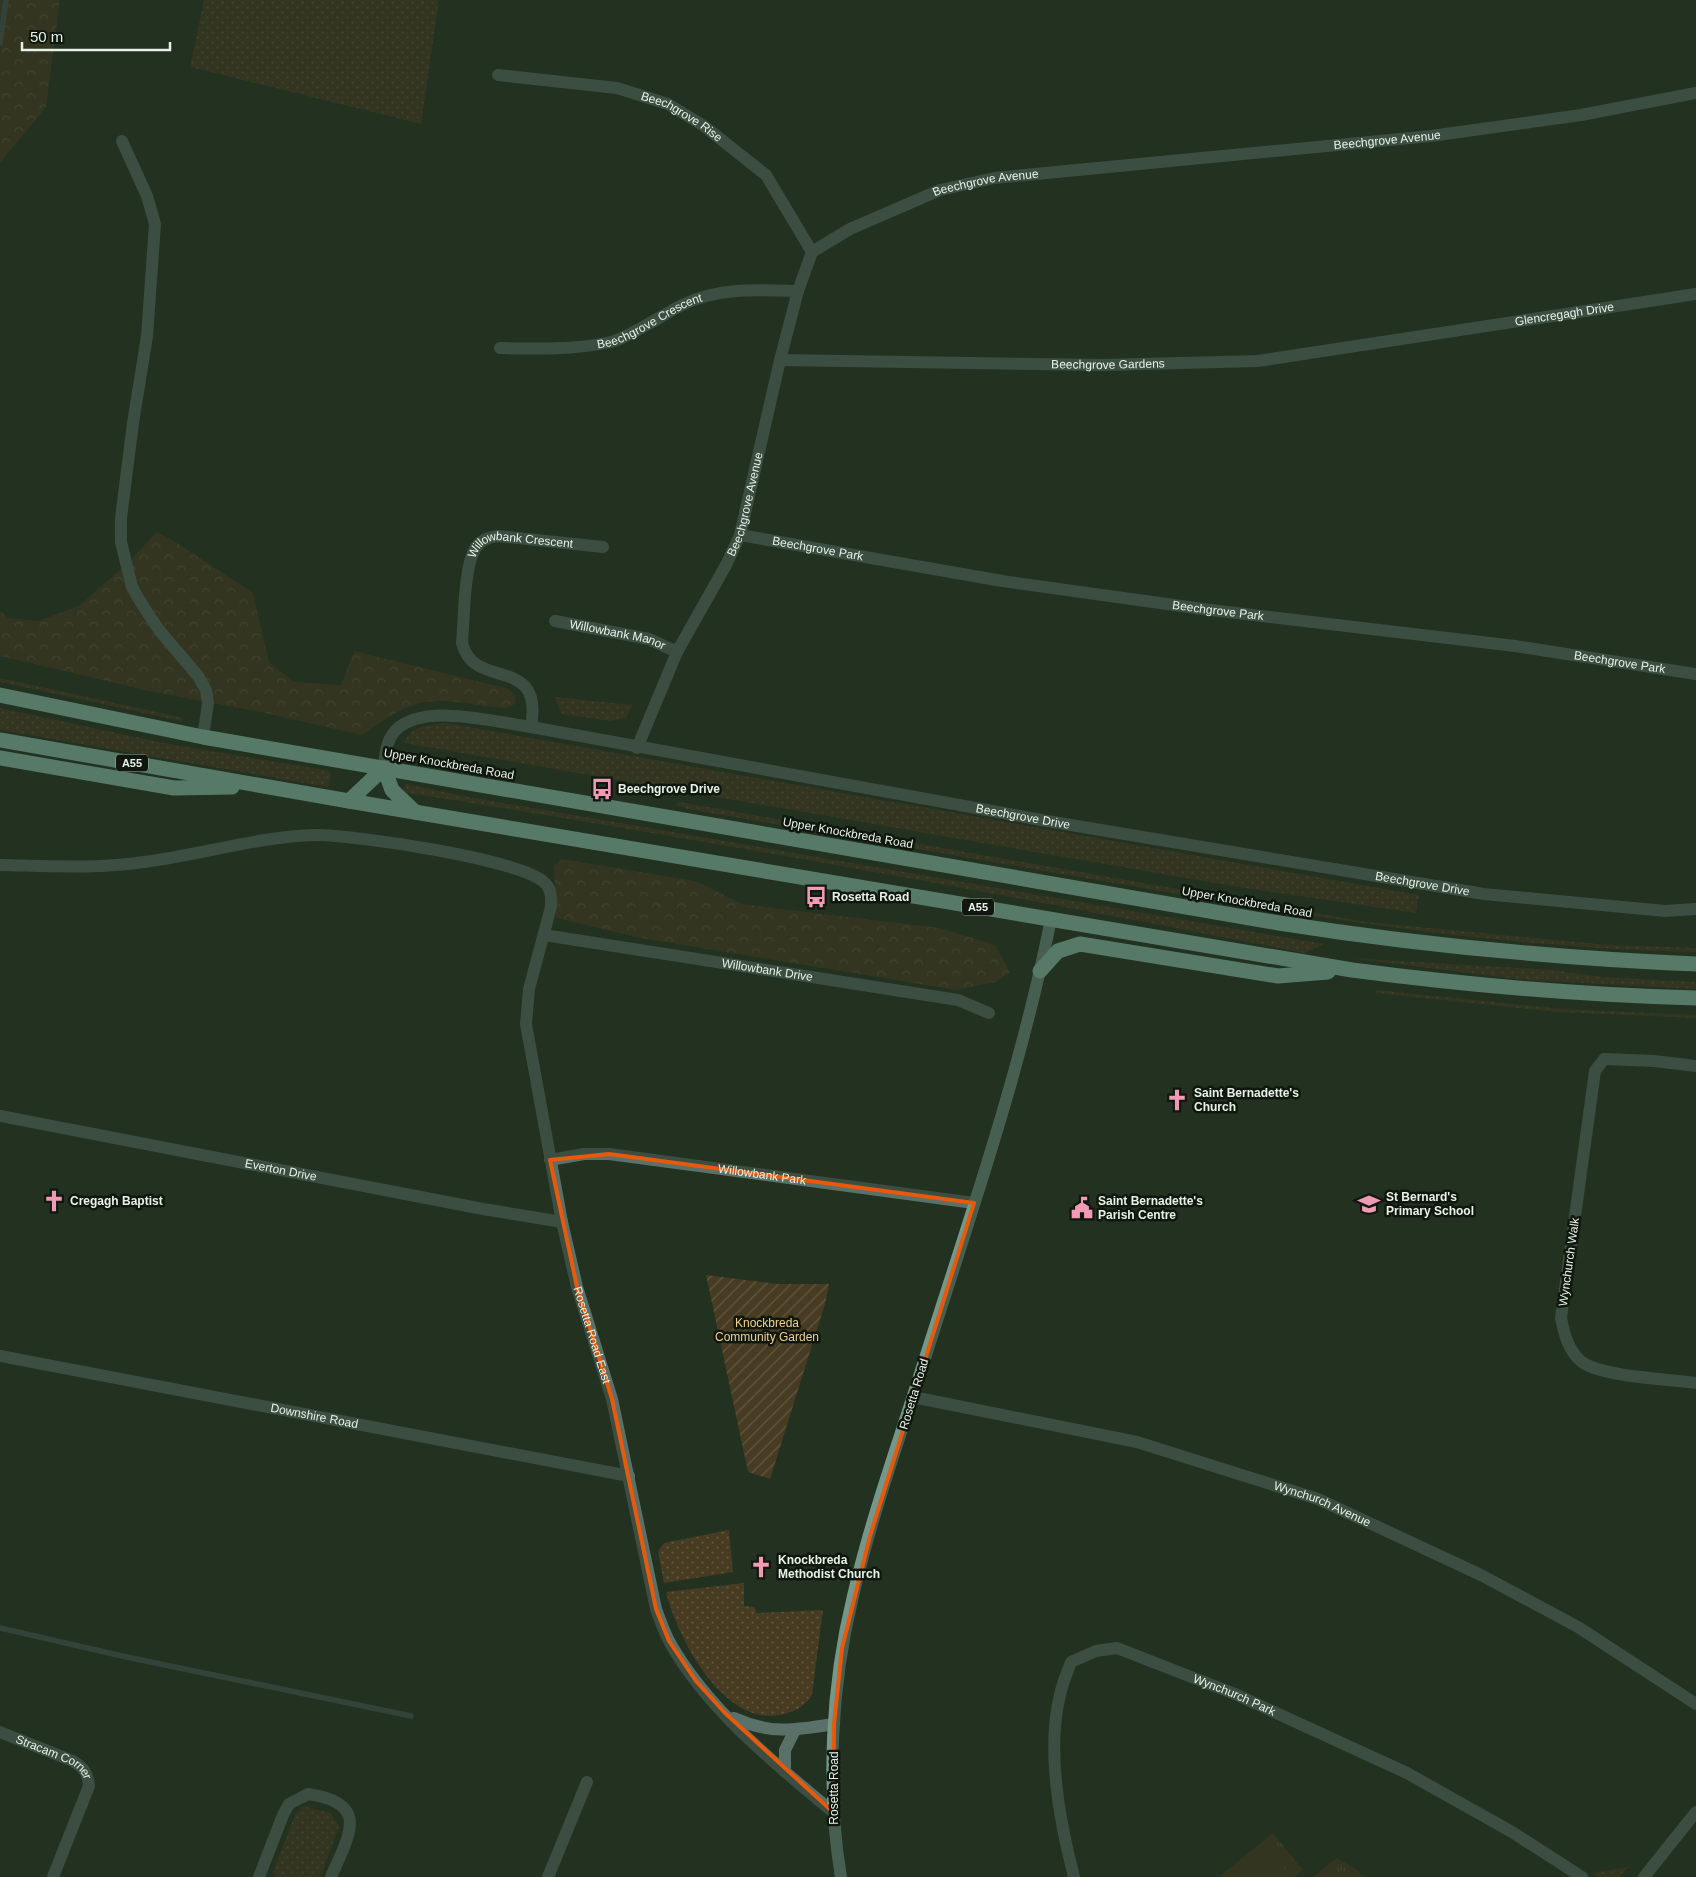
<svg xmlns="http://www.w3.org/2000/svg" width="1696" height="1877" font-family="Helvetica,sans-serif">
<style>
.grass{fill:url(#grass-dots)}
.forest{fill:url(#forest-crowns)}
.park{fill:url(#park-tufts)}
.garden{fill:url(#garden-furrows)}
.pitch{fill:#473b22}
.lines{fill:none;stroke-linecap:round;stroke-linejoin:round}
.stream{stroke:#495a58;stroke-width:5.5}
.street{stroke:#5a7169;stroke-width:12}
.secondary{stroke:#73988b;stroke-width:12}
.highway{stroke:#97d1bd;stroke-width:15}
.marked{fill:none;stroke:#e8590c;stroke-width:4;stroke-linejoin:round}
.labels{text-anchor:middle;stroke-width:5;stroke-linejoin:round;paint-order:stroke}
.shield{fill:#10170f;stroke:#a6b0a6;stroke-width:1}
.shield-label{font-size:11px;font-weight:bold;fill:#e7f1e6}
.street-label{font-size:12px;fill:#e7f1e6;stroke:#10170f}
.poi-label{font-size:12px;font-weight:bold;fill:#e7f1e6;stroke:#10170f;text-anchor:start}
.park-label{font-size:12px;fill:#f3d18a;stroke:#10170f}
</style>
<defs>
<pattern id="grass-dots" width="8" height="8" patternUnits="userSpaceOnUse" patternTransform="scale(1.25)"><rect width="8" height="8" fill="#473b22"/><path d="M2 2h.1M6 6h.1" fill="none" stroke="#625842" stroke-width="1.8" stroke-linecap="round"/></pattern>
<pattern id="forest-crowns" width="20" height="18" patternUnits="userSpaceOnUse" patternTransform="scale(1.25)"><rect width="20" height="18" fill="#473b22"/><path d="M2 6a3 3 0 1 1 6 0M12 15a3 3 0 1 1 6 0" fill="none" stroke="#625842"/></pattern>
<pattern id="park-tufts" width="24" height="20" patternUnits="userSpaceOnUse" patternTransform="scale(1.25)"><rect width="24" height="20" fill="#473b22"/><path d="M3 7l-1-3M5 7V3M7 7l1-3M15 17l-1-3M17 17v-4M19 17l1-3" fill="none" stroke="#625842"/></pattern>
<pattern id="garden-furrows" width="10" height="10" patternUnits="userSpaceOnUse" patternTransform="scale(1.25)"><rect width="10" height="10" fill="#473b22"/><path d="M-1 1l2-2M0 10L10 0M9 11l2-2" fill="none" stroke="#625842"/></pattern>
</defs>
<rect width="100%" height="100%" fill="#223120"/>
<g class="grass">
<polygon points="204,0 439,0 421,124 190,67"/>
<polygon points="0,678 184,718 181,721 0,682"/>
<polygon points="554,697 633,705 626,718 610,721 562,714"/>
<polygon points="0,708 164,743 330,771 331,776 328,787 0,730"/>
<path d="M 446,723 L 1419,895 L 1416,913 L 1238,887 L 404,743 C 412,725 428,725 446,723 Z"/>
<path d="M 406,784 L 468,797 L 1324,944 L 1305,953 C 1007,895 708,840 408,793 L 403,790 Z"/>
<path d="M 679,802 L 1367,922 L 1608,945 L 1696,948 L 1696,952 C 1517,949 1343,922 1167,892 C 1007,865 847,836 687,809 L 675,805 Z"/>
<polygon points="1349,958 1553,970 1602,977 1696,982 1696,989 1527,980"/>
<polygon points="1377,990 1562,1009 1696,1015 1696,1018 1556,1012 1375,993"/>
<polygon points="729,1530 733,1572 664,1583 658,1551 664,1543"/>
<path d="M 744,1583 L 744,1606 L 755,1607 L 756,1613 L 823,1610 L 812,1695 C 805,1707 794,1712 780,1715 C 723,1726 677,1637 666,1592 Z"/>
<polygon points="304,1806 331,1813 339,1827 320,1877 274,1877 273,1871 295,1815"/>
<polygon points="1628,1867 1619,1877 1598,1877 1592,1873"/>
</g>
<g class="forest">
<polygon points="0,0 60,0 46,107 0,163"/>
<path d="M 157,532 L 177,543 L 253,593 L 269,662 L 294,682 L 341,685 L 354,651 L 509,689 L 516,697 L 515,704 L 507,708 C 477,707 446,696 417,704 C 397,709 379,724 362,735 L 260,712 L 149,691 L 0,656 L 0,611 L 8,618 L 38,621 L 79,606 L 128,563 Z"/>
<polygon points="562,859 695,881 742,904 940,928 995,945 1010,972 996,982 956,990 641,938 556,918 554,866"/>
</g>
<g class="park">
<polygon points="1273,1833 1303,1870 1294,1877 1219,1877"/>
<polygon points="1337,1858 1358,1870 1363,1877 1313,1877"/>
</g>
<polygon class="garden" points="706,1275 779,1284 829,1284 825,1304 770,1479 748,1472"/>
<polygon class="pitch" points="1267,1848 1287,1873 1283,1877 1231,1877"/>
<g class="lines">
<g class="stream">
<polyline points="0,43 6,0"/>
<polyline points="0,1628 122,1656 411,1716"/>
</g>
<g class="street">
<path id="s1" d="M 498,75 L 617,88 L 668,104 L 704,126 L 766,175 L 812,252"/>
<polyline points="122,141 147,196 155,224 147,336 133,423 121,518 121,542 132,587 143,606 159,630 198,676 206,690 208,703 203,737"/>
<path id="s2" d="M 500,348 C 538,349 574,350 611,342 C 628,338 664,314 682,305 C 719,287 758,290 798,291"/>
<path id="s3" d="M 780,360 L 1103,365 L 1258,361 L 1696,294"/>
<path id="s4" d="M 740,535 L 1002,581 L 1203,609 L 1515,646 L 1696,674"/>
<path id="s5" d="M 555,621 L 649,639 L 677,652"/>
<path id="s6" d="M 531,727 C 544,653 474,692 462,643 C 464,620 464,567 475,549 C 480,540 488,537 498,536 L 603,547"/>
<path id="s7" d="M 637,748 L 677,652 L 726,565 L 740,535 L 780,360 L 798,291 L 812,252 L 850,229 L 940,190 L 994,178 L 1431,136 L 1581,115 L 1696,93"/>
<path id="s8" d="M 384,768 C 385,755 386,741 395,731 C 422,702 496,722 531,727 L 1047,821 L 1484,894 L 1665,911 L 1696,909"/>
<path id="s9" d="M 0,865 C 48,866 97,869 144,862 C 200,855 261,836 316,835 C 354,835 521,859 545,883 C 552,890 551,898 551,907 L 529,989 L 526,1024 L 562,1222 L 577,1287 L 612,1399 L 656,1609 C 660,1620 664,1631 669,1641 C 706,1708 775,1764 833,1812"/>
<path id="s10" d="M 544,935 L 958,1000 L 989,1013"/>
<path d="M 1696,1066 L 1654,1061 L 1604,1059 L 1595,1071 L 1561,1318 C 1564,1333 1568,1351 1582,1362 C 1603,1377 1668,1379 1696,1383"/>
<path id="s11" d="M 0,1116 L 483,1209 L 562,1222"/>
<path id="s12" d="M 550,1160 L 584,1154 L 609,1154 L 974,1203"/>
<path id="s13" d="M 0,1356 L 629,1476"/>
<path id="s14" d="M 913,1397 L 1137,1442 L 1318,1499 L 1481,1575 L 1578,1627 L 1696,1704"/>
<path d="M 734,1718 C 771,1735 796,1730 834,1724"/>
<path id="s15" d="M 0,1732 L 73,1761 C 84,1768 88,1773 89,1786 L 53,1877"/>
<polyline points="785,1772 785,1750 795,1730"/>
<path d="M 259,1877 L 283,1815 L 289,1804 L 308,1794 C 371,1803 349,1835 331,1877"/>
<polyline points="548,1877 587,1782"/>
<path id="s16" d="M 1074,1877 C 1060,1822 1046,1751 1060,1695 C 1062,1684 1067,1673 1071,1662 L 1096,1651 L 1117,1648 L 1235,1694 L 1407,1773 L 1512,1832 L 1582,1877"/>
<polyline points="1644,1877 1696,1812"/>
</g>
<path class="secondary" d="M 841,1877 C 826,1786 831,1686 853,1596 C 870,1522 896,1449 919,1377 C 967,1225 1020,1075 1051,919"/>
<g class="highway">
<path d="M 0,695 L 203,737 L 1279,923 C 1418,945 1556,958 1696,964"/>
<path d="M 0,740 L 349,801 L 1352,970 C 1466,985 1580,995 1696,998"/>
<polyline points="0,758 174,788 232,787"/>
<polyline points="384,768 392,790 415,812"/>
<polyline points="349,801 384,768"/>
<polyline points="1040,971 1058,951 1080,944 1278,976 1328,972"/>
</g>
</g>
<path d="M0 0H1696V1877H0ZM 609,1154 L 974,1203 L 870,1536 L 842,1648 L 834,1724 L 833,1812 L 725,1713 L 696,1681 L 669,1641 L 656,1609 L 612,1399 L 577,1287 L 550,1160 Z" fill="#223120" fill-opacity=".55" fill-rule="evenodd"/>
<path class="marked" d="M 609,1154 L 974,1203 L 870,1536 L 842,1648 L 834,1724 L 833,1812 L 725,1713 L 696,1681 L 669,1641 L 656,1609 L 612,1399 L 577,1287 L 550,1160 Z"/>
<defs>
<g id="bus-bare" transform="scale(1.725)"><path d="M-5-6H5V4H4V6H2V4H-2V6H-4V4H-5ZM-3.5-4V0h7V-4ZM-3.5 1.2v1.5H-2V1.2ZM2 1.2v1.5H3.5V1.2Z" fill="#f09ab5" stroke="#10170f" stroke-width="2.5" paint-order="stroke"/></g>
<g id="church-bare" transform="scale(1.725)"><path d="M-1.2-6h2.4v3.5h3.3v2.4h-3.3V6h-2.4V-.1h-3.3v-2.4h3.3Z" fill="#f09ab5" stroke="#10170f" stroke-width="2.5" paint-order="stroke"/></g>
<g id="school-bare" transform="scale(1.725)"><path d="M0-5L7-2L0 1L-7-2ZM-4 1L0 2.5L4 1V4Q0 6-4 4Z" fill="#f09ab5" stroke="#10170f" stroke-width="2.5" paint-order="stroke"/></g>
<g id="civic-bare" transform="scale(1.725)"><path d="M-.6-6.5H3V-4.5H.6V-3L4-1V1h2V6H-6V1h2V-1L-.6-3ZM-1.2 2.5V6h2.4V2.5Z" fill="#f09ab5" stroke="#10170f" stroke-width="2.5" paint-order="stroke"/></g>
</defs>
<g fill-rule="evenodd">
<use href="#bus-bare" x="602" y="789"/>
<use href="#bus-bare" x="816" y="897"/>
<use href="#church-bare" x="1177" y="1100"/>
<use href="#church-bare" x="54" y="1201"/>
<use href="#school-bare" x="1369" y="1204"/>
<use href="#civic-bare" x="1082" y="1208"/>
<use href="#church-bare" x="761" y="1567"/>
</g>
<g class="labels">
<g class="shield">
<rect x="116" y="754.5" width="32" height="17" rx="4"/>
<rect x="962" y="898.5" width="32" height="17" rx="4"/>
</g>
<g class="shield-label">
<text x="132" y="767">A55</text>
<text x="978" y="911">A55</text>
</g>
<g class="street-label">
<text dy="4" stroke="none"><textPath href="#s1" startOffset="191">Beechgrove Rise</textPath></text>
<text dy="4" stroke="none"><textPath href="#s7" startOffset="1122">Beechgrove Avenue</textPath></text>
<text dy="4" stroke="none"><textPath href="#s7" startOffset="718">Beechgrove Avenue</textPath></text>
<text dy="4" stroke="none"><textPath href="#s3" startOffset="788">Glencregagh Drive</textPath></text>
<text dy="4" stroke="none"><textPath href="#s2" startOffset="155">Beechgrove Crescent</textPath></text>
<text dy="4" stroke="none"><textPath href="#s3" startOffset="328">Beechgrove Gardens</textPath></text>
<text dy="4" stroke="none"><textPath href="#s7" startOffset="268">Beechgrove Avenue</textPath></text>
<text dy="4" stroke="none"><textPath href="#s4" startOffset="79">Beechgrove Park</textPath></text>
<text dy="4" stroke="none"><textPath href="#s6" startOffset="265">Willowbank Crescent</textPath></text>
<text dy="4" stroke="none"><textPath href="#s4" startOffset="484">Beechgrove Park</textPath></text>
<text dy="4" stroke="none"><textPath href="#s5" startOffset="64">Willowbank Manor</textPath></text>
<text dy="4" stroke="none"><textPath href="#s4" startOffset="889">Beechgrove Park</textPath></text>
<text transform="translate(449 764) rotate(10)" y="4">Upper Knockbreda Road</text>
<text dy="4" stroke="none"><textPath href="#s8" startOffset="680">Beechgrove Drive</textPath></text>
<text transform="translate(848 833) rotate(10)" y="4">Upper Knockbreda Road</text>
<text dy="4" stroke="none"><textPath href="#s8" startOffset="1085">Beechgrove Drive</textPath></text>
<text transform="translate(1247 902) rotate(10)" y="4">Upper Knockbreda Road</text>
<text dy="4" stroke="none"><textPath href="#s10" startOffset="226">Willowbank Drive</textPath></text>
<text dy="4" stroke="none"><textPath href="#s11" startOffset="286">Everton Drive</textPath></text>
<text dy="4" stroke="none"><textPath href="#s12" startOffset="214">Willowbank Park</textPath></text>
<text transform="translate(1569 1262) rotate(-82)" y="4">Wynchurch Walk</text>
<text dy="4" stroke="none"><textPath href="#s9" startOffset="1018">Rosetta Road East</textPath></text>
<text transform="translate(914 1394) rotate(-73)" y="4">Rosetta Road</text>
<text dy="4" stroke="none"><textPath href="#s13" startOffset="320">Downshire Road</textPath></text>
<text dy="4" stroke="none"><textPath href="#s14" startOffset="424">Wynchurch Avenue</textPath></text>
<text dy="4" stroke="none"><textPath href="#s16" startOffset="394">Wynchurch Park</textPath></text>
<text dy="4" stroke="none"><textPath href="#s15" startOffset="60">Stracam Corner</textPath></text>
<text transform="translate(834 1788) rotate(-90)" y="4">Rosetta Road</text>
</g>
<g class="poi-label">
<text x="618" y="793">Beechgrove Drive</text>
<text x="832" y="901">Rosetta Road</text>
<text x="1194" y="1097">Saint Bernadette's<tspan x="1194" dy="14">Church</tspan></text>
<text x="1386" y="1201">St Bernard's<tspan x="1386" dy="14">Primary School</tspan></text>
<text x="70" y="1205">Cregagh Baptist</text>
<text x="1098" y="1205">Saint Bernadette's<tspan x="1098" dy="14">Parish Centre</tspan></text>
<text x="778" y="1564">Knockbreda<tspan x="778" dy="14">Methodist Church</tspan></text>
</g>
<g class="park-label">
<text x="767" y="1327">Knockbreda<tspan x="767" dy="14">Community Garden</tspan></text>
</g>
</g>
<path d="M22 42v8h148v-8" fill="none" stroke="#e7f1e6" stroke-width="2.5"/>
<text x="30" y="42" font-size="15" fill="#e7f1e6" stroke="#10170f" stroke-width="4" paint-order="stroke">50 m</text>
</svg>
